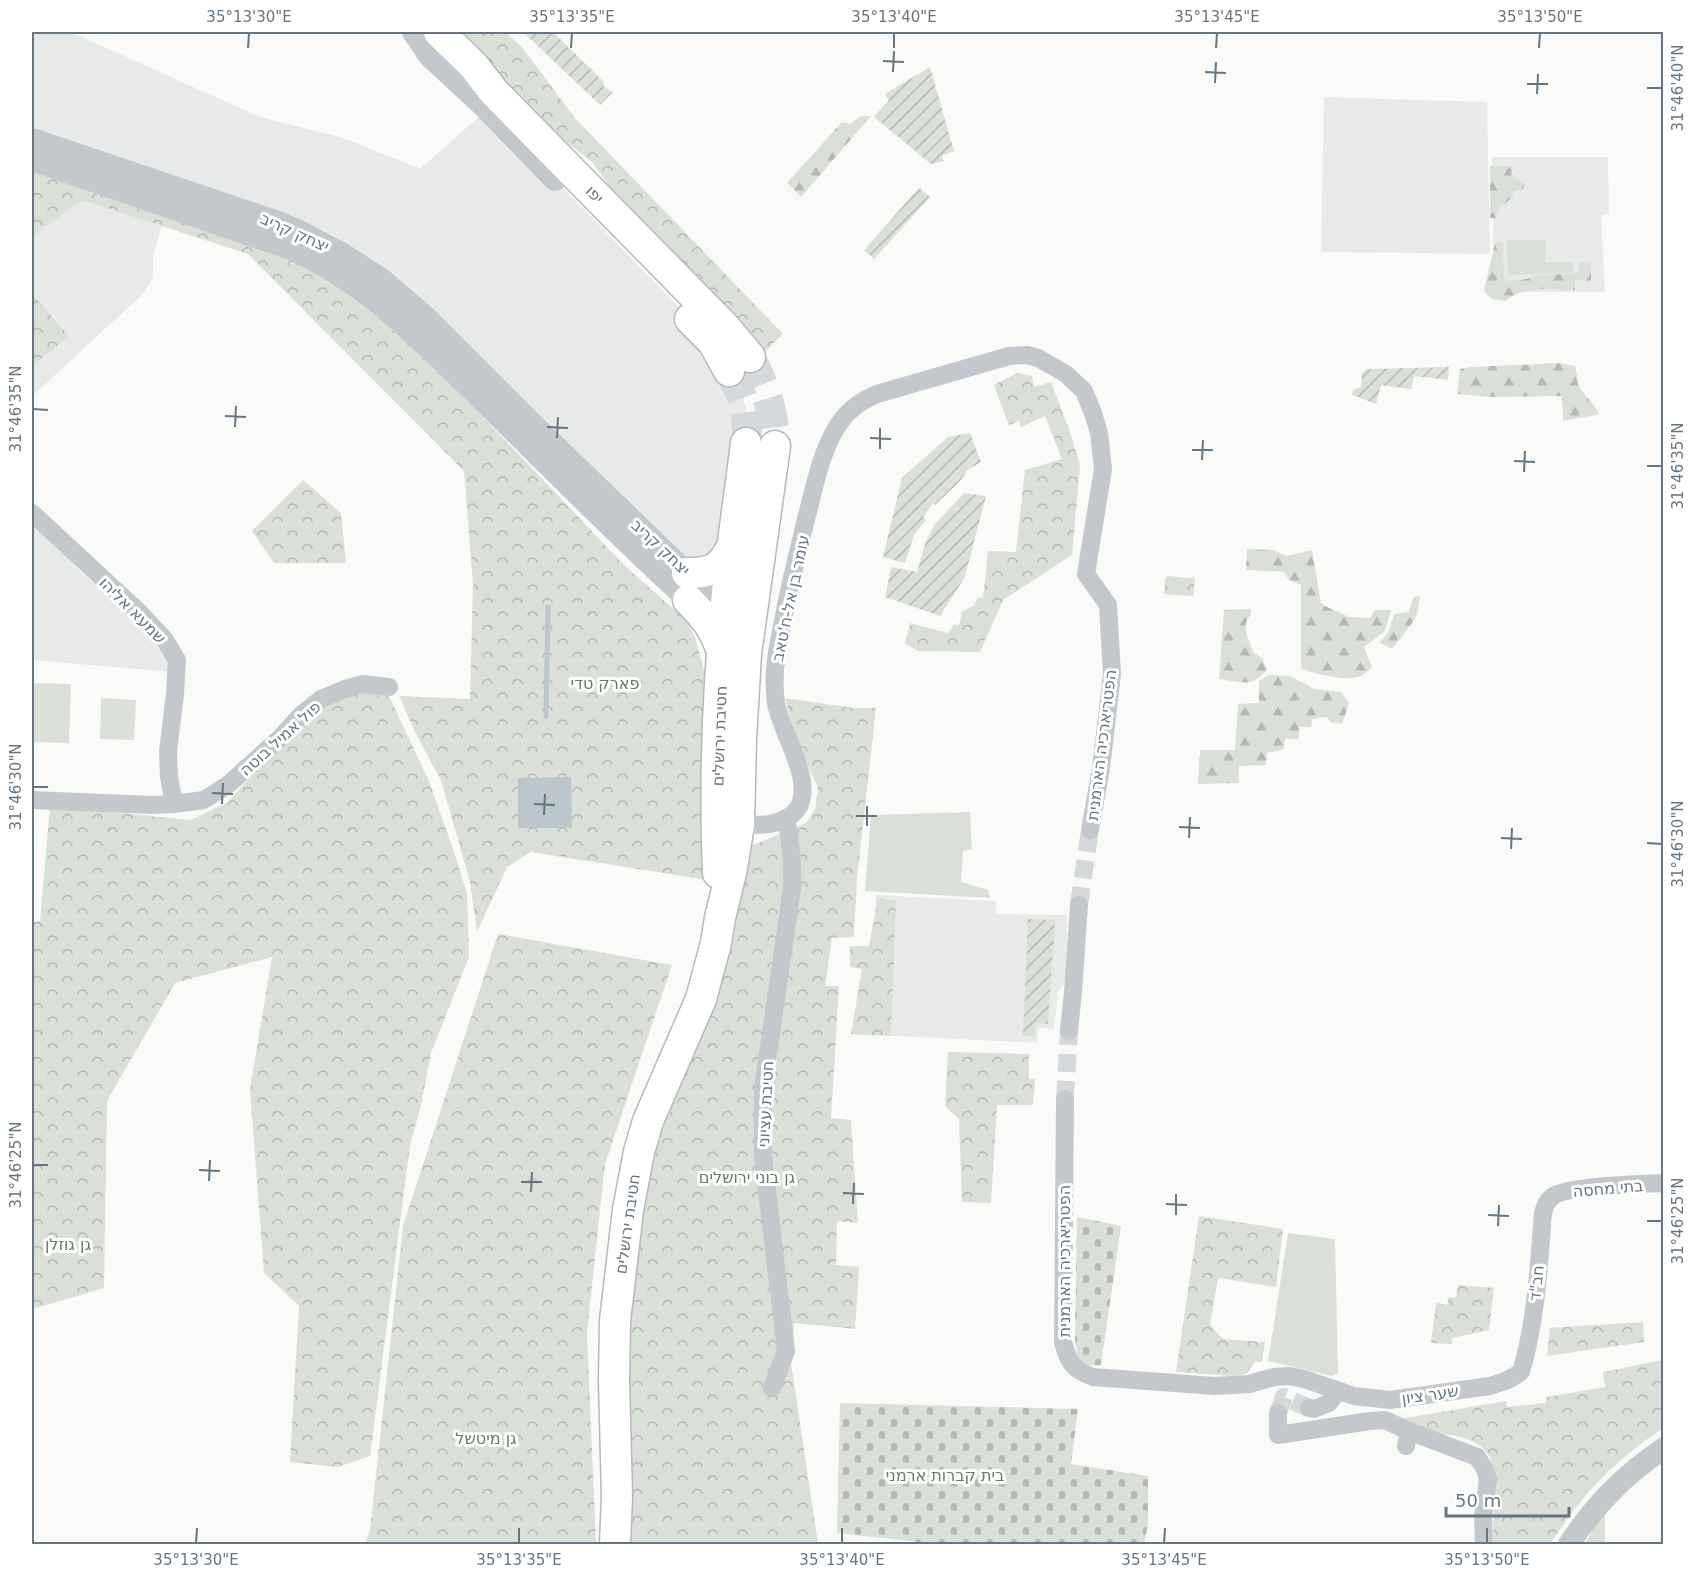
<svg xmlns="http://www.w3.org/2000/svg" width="1695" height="1576" font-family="'DejaVu Sans',Heebo,sans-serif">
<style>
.built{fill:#e8e9e9}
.grass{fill:#dadfd7}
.forest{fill:url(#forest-firs)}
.cemetery{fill:url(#cemetery-stones)}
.park{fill:url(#park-crowns)}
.garden{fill:url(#garden-furrows)}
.water{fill:#bbc7cb}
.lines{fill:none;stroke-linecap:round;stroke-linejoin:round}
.stream{stroke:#bbc7cb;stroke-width:5}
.minor-tunnel{stroke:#d5d9db;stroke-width:18;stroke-dasharray:18 9;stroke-linecap:butt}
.trunk-tunnel{stroke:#d5d9db;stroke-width:30;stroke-dasharray:30 15;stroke-linecap:butt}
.trunk-casing{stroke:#b4b9bd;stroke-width:33}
.minor{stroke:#c3c8cc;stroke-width:18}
.tertiary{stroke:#c3c8cc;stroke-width:22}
.trunk{stroke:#fff;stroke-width:30}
.ticks{fill:none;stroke:#657683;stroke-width:2}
.labels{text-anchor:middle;stroke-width:6;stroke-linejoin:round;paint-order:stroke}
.street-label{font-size:16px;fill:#657683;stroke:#fff}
.park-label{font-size:16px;fill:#687a64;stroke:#fff}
.neatline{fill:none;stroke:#657683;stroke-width:2}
.ticks-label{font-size:15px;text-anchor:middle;fill:#657683}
</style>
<defs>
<pattern id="forest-firs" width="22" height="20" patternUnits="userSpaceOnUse" patternTransform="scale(1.5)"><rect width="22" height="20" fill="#dadfd7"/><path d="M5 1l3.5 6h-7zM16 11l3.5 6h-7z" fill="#b4b9b4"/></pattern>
<pattern id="cemetery-stones" width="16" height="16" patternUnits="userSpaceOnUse" patternTransform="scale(1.5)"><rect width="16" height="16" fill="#dadfd7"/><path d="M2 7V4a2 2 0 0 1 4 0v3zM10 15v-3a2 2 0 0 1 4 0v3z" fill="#b4b9b4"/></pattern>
<pattern id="park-crowns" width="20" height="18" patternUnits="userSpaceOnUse" patternTransform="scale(1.5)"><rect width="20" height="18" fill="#dadfd7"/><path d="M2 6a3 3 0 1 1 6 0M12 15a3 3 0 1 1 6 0" fill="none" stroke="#b4b9b4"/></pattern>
<pattern id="garden-furrows" width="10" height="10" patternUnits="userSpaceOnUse" patternTransform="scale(1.5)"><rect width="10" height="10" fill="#dadfd7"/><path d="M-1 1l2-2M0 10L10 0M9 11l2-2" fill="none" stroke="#b4b9b4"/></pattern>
</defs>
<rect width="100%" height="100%" fill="#fafaf8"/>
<g class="built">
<polygon points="32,32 71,32 260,117 343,138 420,169 482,114 555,180 713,342 743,397 748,418 746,443 730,541 687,573 429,313 41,134 33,128 32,123 33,114 32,114"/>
<polygon points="1324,97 1487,102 1490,254 1321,252"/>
<polygon points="1492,157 1608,157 1609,214 1601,215 1605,292 1494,292"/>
<polygon points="32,163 167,209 153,256 153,278 143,294 32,396"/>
<polygon points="32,521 82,573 135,614 165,652 173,672 32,660"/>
<polygon points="876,895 996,901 996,914 1067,915 1066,983 1058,991 1054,1029 1038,1028 1037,1043 857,1034 873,945"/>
</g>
<g class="grass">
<polygon points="1507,240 1546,240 1545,262 1573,262 1573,273 1508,275"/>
<polygon points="32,683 71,684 69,743 32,742"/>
<polygon points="101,698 136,700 134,740 100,739"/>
<polygon points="970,812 972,849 963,851 961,882 988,890 990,898 865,891 871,815"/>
<polygon points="1288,1233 1335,1239 1338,1373 1332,1376 1268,1361"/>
<polygon points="1605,1508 1605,1544 1585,1544"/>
</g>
<g class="forest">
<polygon points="861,116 871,116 801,197 787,183 842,122 850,124"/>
<polygon points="1490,166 1513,166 1511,174 1524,184 1523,189 1513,191 1513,196 1499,210 1495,218 1490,218"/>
<path d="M 1495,243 L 1503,243 L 1504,280 L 1522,280 L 1539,275 L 1574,274 L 1579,270 L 1580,262 L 1591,261 L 1591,281 L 1575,280 L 1575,290 C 1553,290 1523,284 1506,301 L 1492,299 L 1484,291 Z"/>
<path d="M 1560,363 L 1575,366 C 1578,375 1576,379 1579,386 C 1582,394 1595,403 1599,414 L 1563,421 L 1562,396 L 1491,397 L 1457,394 L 1460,369 L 1472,367 Z"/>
<path d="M 1247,549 L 1273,550 L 1287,556 L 1312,550 L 1321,603 L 1327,607 L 1349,617 L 1370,618 L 1375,610 L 1391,610 L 1385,631 L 1364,647 L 1372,667 C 1369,669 1365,674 1361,676 C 1349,682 1313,674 1301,668 L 1301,585 L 1289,580 L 1284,572 L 1246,570 Z"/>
<polygon points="1420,596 1417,615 1410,626 1392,649 1379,642 1388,633 1394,614 1409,612 1413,597"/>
<path d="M 1251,609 C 1252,616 1248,617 1246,623 C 1244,632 1251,645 1254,653 L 1262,658 L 1267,670 C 1250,689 1241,681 1219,679 L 1224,610 Z"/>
<polygon points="1269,675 1290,676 1314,689 1341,692 1349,703 1342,724 1330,722 1327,717 1312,719 1311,727 1299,727 1299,739 1285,739 1284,749 1267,753 1266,765 1239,766 1239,783 1198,784 1200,750 1235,750 1238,704 1259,703 1259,681"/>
</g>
<g class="cemetery">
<path d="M 1077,1217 L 1121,1226 L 1101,1365 C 1092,1366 1086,1365 1078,1361 L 1075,1339 Z"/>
<polygon points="840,1403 1078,1409 1071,1464 1148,1476 1148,1524 1144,1544 929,1544 919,1542 837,1533"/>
</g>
<g class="park">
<polygon points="452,32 505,32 522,47 574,117 783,334 757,359 648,241 592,162 498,89"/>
<polygon points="32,165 322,272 428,359 625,566 686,620 695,637 704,670 704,708 714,881 531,852 507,867 477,932 470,882 441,780 416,734 399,696 470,699 473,583 464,471 248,254 82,200 32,236"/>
<polygon points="32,294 69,336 32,366"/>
<polygon points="1017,373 1032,376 1034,387 1051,382 1070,432 1080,465 1072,555 1003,600 980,652 918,651 905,643 910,623 948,633 954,625 959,625 962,612 975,605 977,598 983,598 988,551 1016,552 1025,470 1062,459 1045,416 1021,427 1019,421 1009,425 994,385"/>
<polygon points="303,480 341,513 346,563 274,563 252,531"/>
<path d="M 1168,576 C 1177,576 1184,580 1194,577 L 1195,581 L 1193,596 L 1164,594 L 1165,579 Z"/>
<polygon points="362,690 387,692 429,781 455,855 467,893 469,957 431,1053 421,1105 410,1145 370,1456 338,1467 290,1462 299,1306 264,1273 250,1089 272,957 175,983 107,1101 104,1288 32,1309 32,922 40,921 50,806 191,820 228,802 302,719 322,703"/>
<polygon points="785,698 854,708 876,708 857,878 854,937 832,938 825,986 839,986 831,1118 851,1120 858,1223 837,1221 836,1265 859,1267 855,1329 794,1323 791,1363 818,1544 626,1544 629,1297 648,1155 746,848 806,823 815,809 818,787 796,741"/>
<polygon points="878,898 896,901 891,1036 851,1034 862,969 850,967 850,946 869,946"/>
<polygon points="498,934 672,965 605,1164 587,1332 596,1544 365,1544 370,1530 403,1226"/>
<polygon points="948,1052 1029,1054 1029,1079 1035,1079 1033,1105 997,1105 991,1203 962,1202 959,1119 945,1106"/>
<polygon points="1199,1216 1283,1229 1276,1287 1218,1278 1210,1325 1223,1339 1265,1342 1262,1362 1255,1362 1246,1374 1234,1376 1176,1372"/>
<polygon points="1458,1285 1494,1288 1489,1330 1452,1338 1452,1344 1431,1343 1436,1303 1447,1305 1449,1297 1456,1298"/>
<polygon points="1643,1322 1644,1342 1547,1356 1550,1328"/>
<path d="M 1663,1360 L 1663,1428 C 1635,1447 1608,1469 1586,1495 C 1572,1511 1561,1528 1550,1544 L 1493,1544 L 1494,1468 C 1485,1433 1450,1437 1421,1430 C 1412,1427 1403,1423 1394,1420 L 1506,1401 L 1507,1407 L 1546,1403 L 1546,1397 L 1605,1387 L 1603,1372 Z"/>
</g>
<g class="garden">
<polygon points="523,32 553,32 603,81 604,87 613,92 600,105"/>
<polygon points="930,67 954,151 942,156 944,161 931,164 874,117 889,101 885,94"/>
<polygon points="919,188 930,197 874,259 864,250"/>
<polygon points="1449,367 1448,380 1414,376 1411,389 1381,385 1376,404 1352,395 1353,390 1361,387 1362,373 1367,369"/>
<polygon points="970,433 981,462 966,471 964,476 958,483 935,505 933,503 923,517 926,520 914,535 905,563 883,557 902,478 948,437"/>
<polygon points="964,493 986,496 965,577 940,616 885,597 891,567 917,572 925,544 934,525"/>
<polygon points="1028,919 1055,920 1048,1024 1036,1023 1034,1036 1023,1036"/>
</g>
<polygon class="water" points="571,777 572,828 518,828 518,778"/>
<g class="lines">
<polyline class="stream" points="546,716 548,607"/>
<g class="minor-tunnel">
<polyline points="1079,905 1090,830"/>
<polyline points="1065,1099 1069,1031"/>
<polyline points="1278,1413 1284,1397 1309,1408"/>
</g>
<g class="trunk-tunnel">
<path d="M 750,357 C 765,385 775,414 775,446"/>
<path d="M 729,371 C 745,400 749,410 746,443"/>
</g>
<g class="trunk-casing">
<g id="trunk">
<polyline points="439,32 473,65 494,92 724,326 750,357"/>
<polyline points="690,319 713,342 729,371"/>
<path d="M 687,573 C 712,573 720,569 732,547"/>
<path d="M 688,600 C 706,618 713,627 722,651"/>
<path d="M 718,873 C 714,780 718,686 727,593 C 732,543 740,493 746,443"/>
<polyline points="615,1544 617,1497 614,1380 615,1321 628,1210 639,1152 648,1121 701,999 716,943 720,918 731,873 739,825 741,739 746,654 775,446"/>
</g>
</g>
<g class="minor">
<polyline points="32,513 138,611 165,640 177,660 175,694 168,751 169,777 174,804"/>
<polyline points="32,800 152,805 174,804 204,800 229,784 280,738 301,715 321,699 345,689 363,684 389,687"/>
<path d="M 730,824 C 751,825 784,829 798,808 C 815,780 780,731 776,703 C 772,675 777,649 783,621 C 789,587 798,553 806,519 C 814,490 819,459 834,432 C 845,412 857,403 877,394 L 1009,356 L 1027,355 L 1038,358 L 1066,374 L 1084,391 L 1093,413 L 1099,433 L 1103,469 L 1086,574 L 1108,605 L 1112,674 L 1101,768 L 1090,830"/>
<polyline points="1069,1031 1073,992 1079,905"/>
<path d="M 1065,1099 L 1063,1342 C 1068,1362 1073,1370 1093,1377 L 1215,1386 L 1249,1384 L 1274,1377 L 1289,1376 L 1304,1379 L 1354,1396 L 1390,1400 L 1490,1386 L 1508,1380 L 1521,1372 C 1536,1322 1539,1265 1543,1213 C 1545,1207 1546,1201 1552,1197 C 1564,1186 1643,1184 1664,1183"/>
<path d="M 772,1388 L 786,1351 L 763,1157 L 763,1088 L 792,888 C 793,863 791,842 786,818"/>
<polyline points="1309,1408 1314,1409 1329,1403 1337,1391"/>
<polyline points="1278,1413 1278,1435 1370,1421 1385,1420 1409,1431"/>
<polyline points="1406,1446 1409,1431 1477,1457 1485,1469 1488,1479 1483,1517 1484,1544"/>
</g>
<g class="tertiary">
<polyline points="413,32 430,57 483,106 555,180"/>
<polyline points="32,139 275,221 297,230 343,254 383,280 426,317 535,426 687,573 697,580 740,597"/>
<path d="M 32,160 L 288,248 C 365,281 422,342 481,399 C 545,462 608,526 674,587 L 688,600 L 704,606"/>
<path d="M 1569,1544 C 1596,1504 1623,1476 1664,1448"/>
</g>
<use href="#trunk" class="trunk"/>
</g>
<path class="ticks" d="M 248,48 L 249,33M 571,48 L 572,33M 894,48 L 894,33M 1216,48 L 1217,33M 1539,48 L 1540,33M 883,61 L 904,62M 893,72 L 894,51M 1205,72 L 1226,73M 1215,83 L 1216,62M 1527,84 L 1548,84M 1647,88 L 1662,88M 1537,94 L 1538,74M 33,409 L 48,410M 225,416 L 246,417M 235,427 L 236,406M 547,427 L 568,428M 557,438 L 558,417M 870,438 L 891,439M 880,449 L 880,428M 1192,450 L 1213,450M 1202,460 L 1203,440M 1514,461 L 1535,462M 1647,466 L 1662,466M 1524,472 L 1525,451M 33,787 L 48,787M 212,793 L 233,794M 222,804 L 223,783M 534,804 L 555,805M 544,815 L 545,794M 856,816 L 877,816M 867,826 L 867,806M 1179,827 L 1200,828M 1189,838 L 1190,817M 1501,838 L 1522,839M 1647,843 L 1662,844M 1511,849 L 1512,828M 33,1165 L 48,1165M 199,1170 L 220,1171M 209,1181 L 210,1160M 521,1182 L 542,1182M 531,1192 L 532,1172M 843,1193 L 864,1194M 853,1204 L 854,1183M 1166,1204 L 1187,1205M 1176,1215 L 1176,1194M 1488,1215 L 1509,1216M 1647,1221 L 1662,1221M 1498,1226 L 1499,1205M 196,1543 L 197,1528M 519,1543 L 519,1528M 842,1543 L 842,1528M 1164,1543 L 1165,1528M 1487,1543 L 1487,1528"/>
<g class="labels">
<g class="street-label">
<text transform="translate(595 194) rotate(45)" y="6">יפו</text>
<text transform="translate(295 232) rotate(24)" y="6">יצחק קריב</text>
<text transform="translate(661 547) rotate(43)" y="6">יצחק קריב</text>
<text transform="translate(790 598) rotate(-78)" y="6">עומר בן אל-ח'טאב</text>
<text transform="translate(133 610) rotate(45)" y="6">שמעא אליהו</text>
<text transform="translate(719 736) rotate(-88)" y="6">חטיבת ירושלים</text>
<text transform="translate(280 738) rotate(-42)" y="6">פול אמיל בוטה</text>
<text transform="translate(1101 745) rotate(-83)" y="6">הפטריארכיה הארמנית</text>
<text transform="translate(765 1104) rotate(-87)" y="6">חטיבת עציוני</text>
<text transform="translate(1608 1188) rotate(-5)" y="6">בתי מחסה</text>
<text transform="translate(627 1224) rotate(-82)" y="6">חטיבת ירושלים</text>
<text transform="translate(1064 1261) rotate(-90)" y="6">הפטריארכיה הארמנית</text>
<text transform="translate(1536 1283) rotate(-84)" y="6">חב"ד</text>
<text transform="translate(1430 1394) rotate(-8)" y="6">שער ציון</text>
</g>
<g class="park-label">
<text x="605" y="689">פארק טדי</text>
<text x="747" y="1183">גן בוני ירושלים</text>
<text x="68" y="1250">גן גוזלן</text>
<text x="486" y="1444">גן מיטשל</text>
<text x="945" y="1481">בית קברות ארמני</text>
</g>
</g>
<rect width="1695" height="1576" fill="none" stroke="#ffffff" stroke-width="66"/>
<path d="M1446 1507v9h123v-9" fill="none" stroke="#657683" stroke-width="3"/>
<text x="1455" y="1507" font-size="18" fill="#657683" stroke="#ffffff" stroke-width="4.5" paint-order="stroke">50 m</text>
<rect x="33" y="33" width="1629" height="1510" class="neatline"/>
<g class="ticks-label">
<text x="249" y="22">35°13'30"E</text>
<text x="572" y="22">35°13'35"E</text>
<text x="894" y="22">35°13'40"E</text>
<text x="1217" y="22">35°13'45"E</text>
<text x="1540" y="22">35°13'50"E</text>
<text transform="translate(1678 88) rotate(-90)" y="5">31°46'40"N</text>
<text transform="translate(16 409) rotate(-90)" y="5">31°46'35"N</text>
<text transform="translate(1678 466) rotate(-90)" y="5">31°46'35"N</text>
<text transform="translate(16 787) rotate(-90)" y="5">31°46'30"N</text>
<text transform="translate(1678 844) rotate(-90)" y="5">31°46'30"N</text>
<text transform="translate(16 1165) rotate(-90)" y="5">31°46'25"N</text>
<text transform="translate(1678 1221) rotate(-90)" y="5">31°46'25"N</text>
<text x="196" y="1565">35°13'30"E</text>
<text x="519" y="1565">35°13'35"E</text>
<text x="842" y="1565">35°13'40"E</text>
<text x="1164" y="1565">35°13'45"E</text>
<text x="1487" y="1565">35°13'50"E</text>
</g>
</svg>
